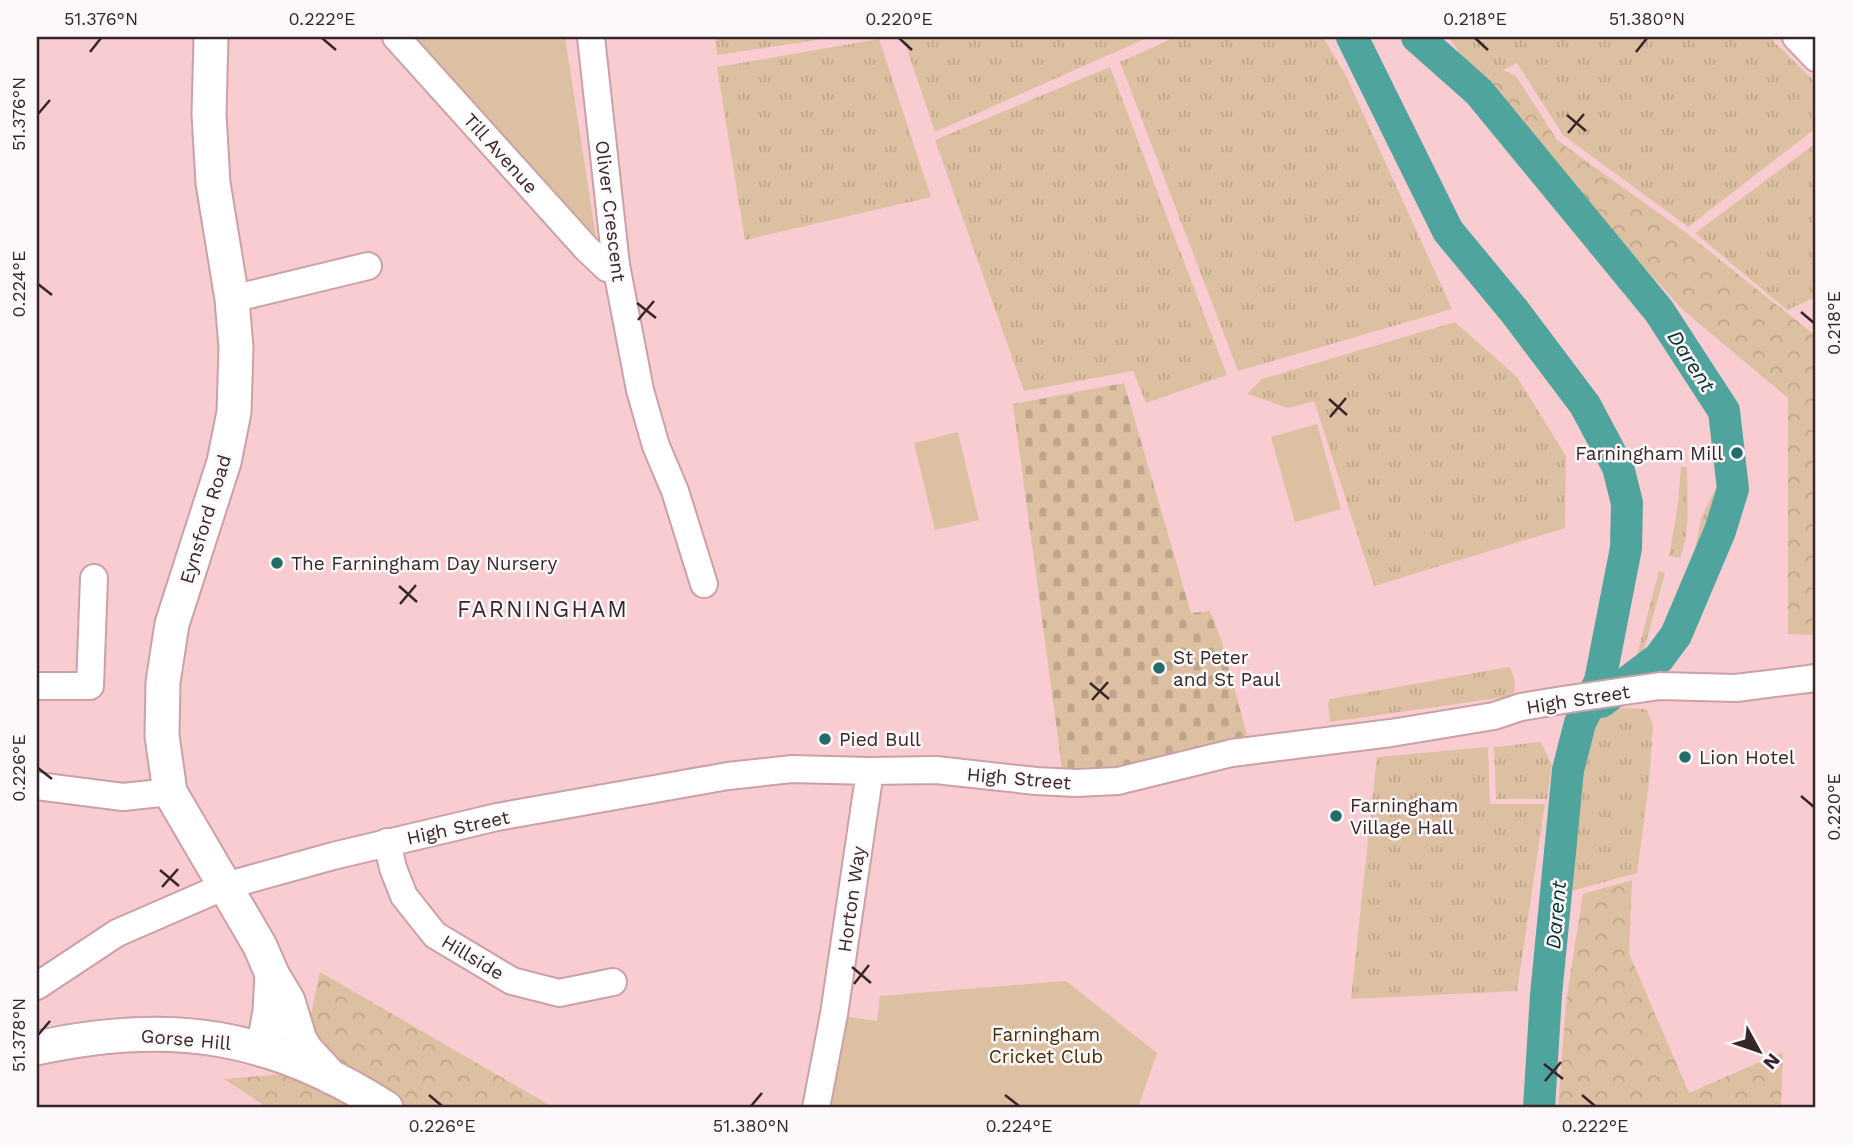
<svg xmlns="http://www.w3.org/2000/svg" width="1853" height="1145" font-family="'Work Sans',sans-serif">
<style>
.grass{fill:url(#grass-tufts)}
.forest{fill:url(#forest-crowns)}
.cemetery{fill:url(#cemetery-stones)}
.park{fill:#ddc0a1}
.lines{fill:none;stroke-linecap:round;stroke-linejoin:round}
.river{stroke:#4fa49e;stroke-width:32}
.minor-casing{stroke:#cba0a6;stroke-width:30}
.major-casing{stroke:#cba0a6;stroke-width:37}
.minor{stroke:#fff;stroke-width:26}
.major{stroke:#fff;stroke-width:33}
.ticks{fill:none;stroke:#372628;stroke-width:2.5}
.poi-dot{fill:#236d69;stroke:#fdf8f9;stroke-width:2.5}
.labels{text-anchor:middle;stroke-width:5;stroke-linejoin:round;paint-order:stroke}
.street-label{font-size:19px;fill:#372628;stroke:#fdf8f9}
.poi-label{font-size:19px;fill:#372628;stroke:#fdf8f9;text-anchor:start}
.park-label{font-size:19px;fill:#482b02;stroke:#fdf8f9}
.water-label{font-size:21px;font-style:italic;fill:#06312f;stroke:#fdf8f9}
.quarter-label{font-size:23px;letter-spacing:2px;fill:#372628;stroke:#fdf8f9}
.neatline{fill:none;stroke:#372628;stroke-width:2.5}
.ticks-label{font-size:18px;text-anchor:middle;fill:#372628}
</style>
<defs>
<pattern id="grass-tufts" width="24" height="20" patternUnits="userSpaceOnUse" patternTransform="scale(1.75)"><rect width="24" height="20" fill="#ddc0a1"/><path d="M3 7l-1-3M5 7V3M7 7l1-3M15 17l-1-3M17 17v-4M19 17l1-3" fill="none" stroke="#bea58b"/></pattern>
<pattern id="forest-crowns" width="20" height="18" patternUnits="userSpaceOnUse" patternTransform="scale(1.75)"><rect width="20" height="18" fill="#ddc0a1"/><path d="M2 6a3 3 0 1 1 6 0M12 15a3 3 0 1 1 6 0" fill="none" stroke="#bea58b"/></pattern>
<pattern id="cemetery-stones" width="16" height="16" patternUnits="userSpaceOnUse" patternTransform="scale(1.75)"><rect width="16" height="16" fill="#ddc0a1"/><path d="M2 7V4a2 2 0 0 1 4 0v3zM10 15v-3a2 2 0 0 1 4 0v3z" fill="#bea58b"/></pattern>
</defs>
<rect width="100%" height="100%" fill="#f8ccd1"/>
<g class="grass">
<polygon points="715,37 836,37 717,55"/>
<polygon points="903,37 1149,37 935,132"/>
<polygon points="1176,37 1323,37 1347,78 1452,309 1238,371 1120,62"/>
<polygon points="1449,37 1769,37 1816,83 1816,128 1688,227 1563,135 1517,63 1479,82"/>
<polygon points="879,39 931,197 745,240 717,67"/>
<polygon points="1110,67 1227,375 1146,403 1133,371 1024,391 935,140"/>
<polygon points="1816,143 1816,297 1787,310 1695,233"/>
<polygon points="1455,322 1517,377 1566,456 1565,528 1374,586 1314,401 1288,408 1247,394 1262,379"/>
<path d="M 1681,466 L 1687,468 C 1687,497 1691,531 1680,558 L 1669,556 L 1678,505 Z"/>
<polygon points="1720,480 1725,480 1716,502 1701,579 1690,575 1701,518"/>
<polygon points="1659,571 1665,573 1641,660 1636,659"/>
<polygon points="1687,581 1699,585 1677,633 1664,652 1662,650 1667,631 1673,628 1682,608 1679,603"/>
<path d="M 1509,667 C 1515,674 1517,690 1512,696 L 1330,722 L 1328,703 L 1330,699 Z"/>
<path d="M 1622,708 L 1646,709 L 1653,725 L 1649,783 L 1637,873 L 1568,892 C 1571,858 1573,732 1601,715 C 1606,711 1615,710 1622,708 Z"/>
<polygon points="1541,742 1552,766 1547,799 1496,799 1494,747"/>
<polygon points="1488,747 1490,804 1545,804 1517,991 1351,999 1377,757"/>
</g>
<g class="forest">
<polygon points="1474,57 1516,76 1557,140 1685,232 1816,336 1816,635 1788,634 1788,398 1683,310 1544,158"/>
<polygon points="1632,880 1629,953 1689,1093 1783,1052 1781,1108 1558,1108 1566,1002 1583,894"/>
<polygon points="320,972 546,1103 553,1108 268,1108 224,1079 298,1073"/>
</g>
<polygon class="cemetery" points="1124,383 1191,613 1210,611 1221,639 1247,735 1227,744 1126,767 1062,768 1013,404"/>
<g class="park">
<polygon points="397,37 565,37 599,257"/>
<polygon points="1317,424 1341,509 1295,522 1271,437"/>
<polygon points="958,432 979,520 935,530 914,443"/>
<polygon points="1066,981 1157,1053 1138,1108 817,1108 835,1015 877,1021 880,996"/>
</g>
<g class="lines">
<g class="river">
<polyline points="1352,37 1448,231 1515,312 1585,405 1618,467 1627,503 1626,548 1600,681 1580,723 1568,770 1546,995 1539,1108"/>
<polyline points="1417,37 1479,92 1659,311 1724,411 1733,489 1720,531 1676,635 1659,658 1601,702"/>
</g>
<g class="minor-casing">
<g id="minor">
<polyline points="396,37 586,248 607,268"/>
<polyline points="591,37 616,265 640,390 656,446 675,491 704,584"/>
<polyline points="1796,37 1816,58"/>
<polyline points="232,299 368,266"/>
<polyline points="37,686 90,686 94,578"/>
<polyline points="37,786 123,797 170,792"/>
<polyline points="387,842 393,868 404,896 435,935 512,981 559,993 613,982"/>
<polyline points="37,986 117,933 225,886 333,856 497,817 728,776 792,769 870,771 936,770 1036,781 1076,783 1118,781 1232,753 1391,733 1494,716 1521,707 1569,699 1660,686 1736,688 1816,678"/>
<polyline points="816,1108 834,1014 870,771"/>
</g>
</g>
<g class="major-casing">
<g id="major">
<polyline points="211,37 209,114 213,183 232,299 236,348 234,412 224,462 172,624 163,682 162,736 170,792 260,946 272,974 288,1001 300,1040 306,1050 331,1077"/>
<path d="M 37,1048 C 170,1019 271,1034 386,1108"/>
<polyline points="263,1050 270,1011 272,974"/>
</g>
</g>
<use href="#minor" class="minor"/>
<use href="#major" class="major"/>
</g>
<path class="ticks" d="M 322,38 L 336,50M 899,38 L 912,50M 1475,38 L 1488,50M 90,52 L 101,38M 1636,52 L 1647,38M 38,114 L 50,100M 1567,115 L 1586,131M 1568,133 L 1584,114M 38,284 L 52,295M 637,303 L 656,318M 1801,312 L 1814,323M 638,320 L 654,301M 1329,399 L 1347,415M 1330,417 L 1346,398M 399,586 L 417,602M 400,604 L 416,585M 1090,683 L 1109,699M 1092,700 L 1108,682M 38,768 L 52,779M 1801,796 L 1814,807M 160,870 L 179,886M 162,887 L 178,869M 852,967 L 871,983M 854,984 L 869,965M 38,1035 L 50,1021M 1544,1064 L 1563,1079M 1545,1081 L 1561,1062M 429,1095 L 442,1106M 1005,1095 L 1019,1106M 1582,1095 L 1595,1106M 751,1106 L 762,1093"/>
<g class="poi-dot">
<circle cx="1737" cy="453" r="7"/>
<circle cx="277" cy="563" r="7"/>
<circle cx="1159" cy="668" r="7"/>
<circle cx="825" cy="739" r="7"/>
<circle cx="1685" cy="757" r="7"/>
<circle cx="1336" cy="816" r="7"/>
</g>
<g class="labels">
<g class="street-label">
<text transform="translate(501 153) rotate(48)" y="7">Till Avenue</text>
<text transform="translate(611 211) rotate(83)" y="7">Oliver Crescent</text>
<text transform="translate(205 519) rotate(-73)" y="7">Eynsford Road</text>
<text transform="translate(1578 699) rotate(-9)" y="7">High Street</text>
<text transform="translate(1019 778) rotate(5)" y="7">High Street</text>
<text transform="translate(458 827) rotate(-12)" y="7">High Street</text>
<text transform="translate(851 899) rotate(-82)" y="7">Horton Way</text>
<text transform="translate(473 957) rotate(31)" y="7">Hillside</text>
<text transform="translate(186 1039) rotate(5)" y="7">Gorse Hill</text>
</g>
<g class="poi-label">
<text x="1723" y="460" text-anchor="end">Farningham Mill</text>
<text x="291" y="570">The Farningham Day Nursery</text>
<text x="1173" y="664">St Peter<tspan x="1173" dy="22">and St Paul</tspan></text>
<text x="839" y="746">Pied Bull</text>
<text x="1699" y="764">Lion Hotel</text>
<text x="1350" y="812">Farningham<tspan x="1350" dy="22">Village Hall</tspan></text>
</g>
<g class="park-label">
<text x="1046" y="1041">Farningham<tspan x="1046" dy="22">Cricket Club</tspan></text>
</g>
<g class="water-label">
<text transform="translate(1691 361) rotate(57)" y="7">Darent</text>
<text transform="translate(1556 915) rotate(-85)" y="7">Darent</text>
</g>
<g class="quarter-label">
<text x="543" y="617">FARNINGHAM</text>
</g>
</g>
<rect width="1853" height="1145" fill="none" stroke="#fdf8f9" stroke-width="77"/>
<g transform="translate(1759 1051) rotate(130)" stroke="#fdf8f9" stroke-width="5" paint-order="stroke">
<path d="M0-5L12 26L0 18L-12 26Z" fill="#372628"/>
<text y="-10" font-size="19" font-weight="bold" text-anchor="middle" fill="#372628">N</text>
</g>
<rect x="38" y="38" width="1776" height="1068" class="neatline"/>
<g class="ticks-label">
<text x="101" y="25">51.376°N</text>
<text x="322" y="25">0.222°E</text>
<text x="899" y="25">0.220°E</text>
<text x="1475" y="25">0.218°E</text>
<text x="1647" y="25">51.380°N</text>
<text transform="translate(19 114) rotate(-90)" y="6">51.376°N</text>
<text transform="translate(19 284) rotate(-90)" y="6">0.224°E</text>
<text transform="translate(1834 323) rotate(-90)" y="6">0.218°E</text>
<text transform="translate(19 768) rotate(-90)" y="6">0.226°E</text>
<text transform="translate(1834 807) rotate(-90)" y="6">0.220°E</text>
<text transform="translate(19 1035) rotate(-90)" y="6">51.378°N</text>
<text x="442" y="1132">0.226°E</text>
<text x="751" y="1132">51.380°N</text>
<text x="1019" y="1132">0.224°E</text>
<text x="1595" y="1132">0.222°E</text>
</g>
</svg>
